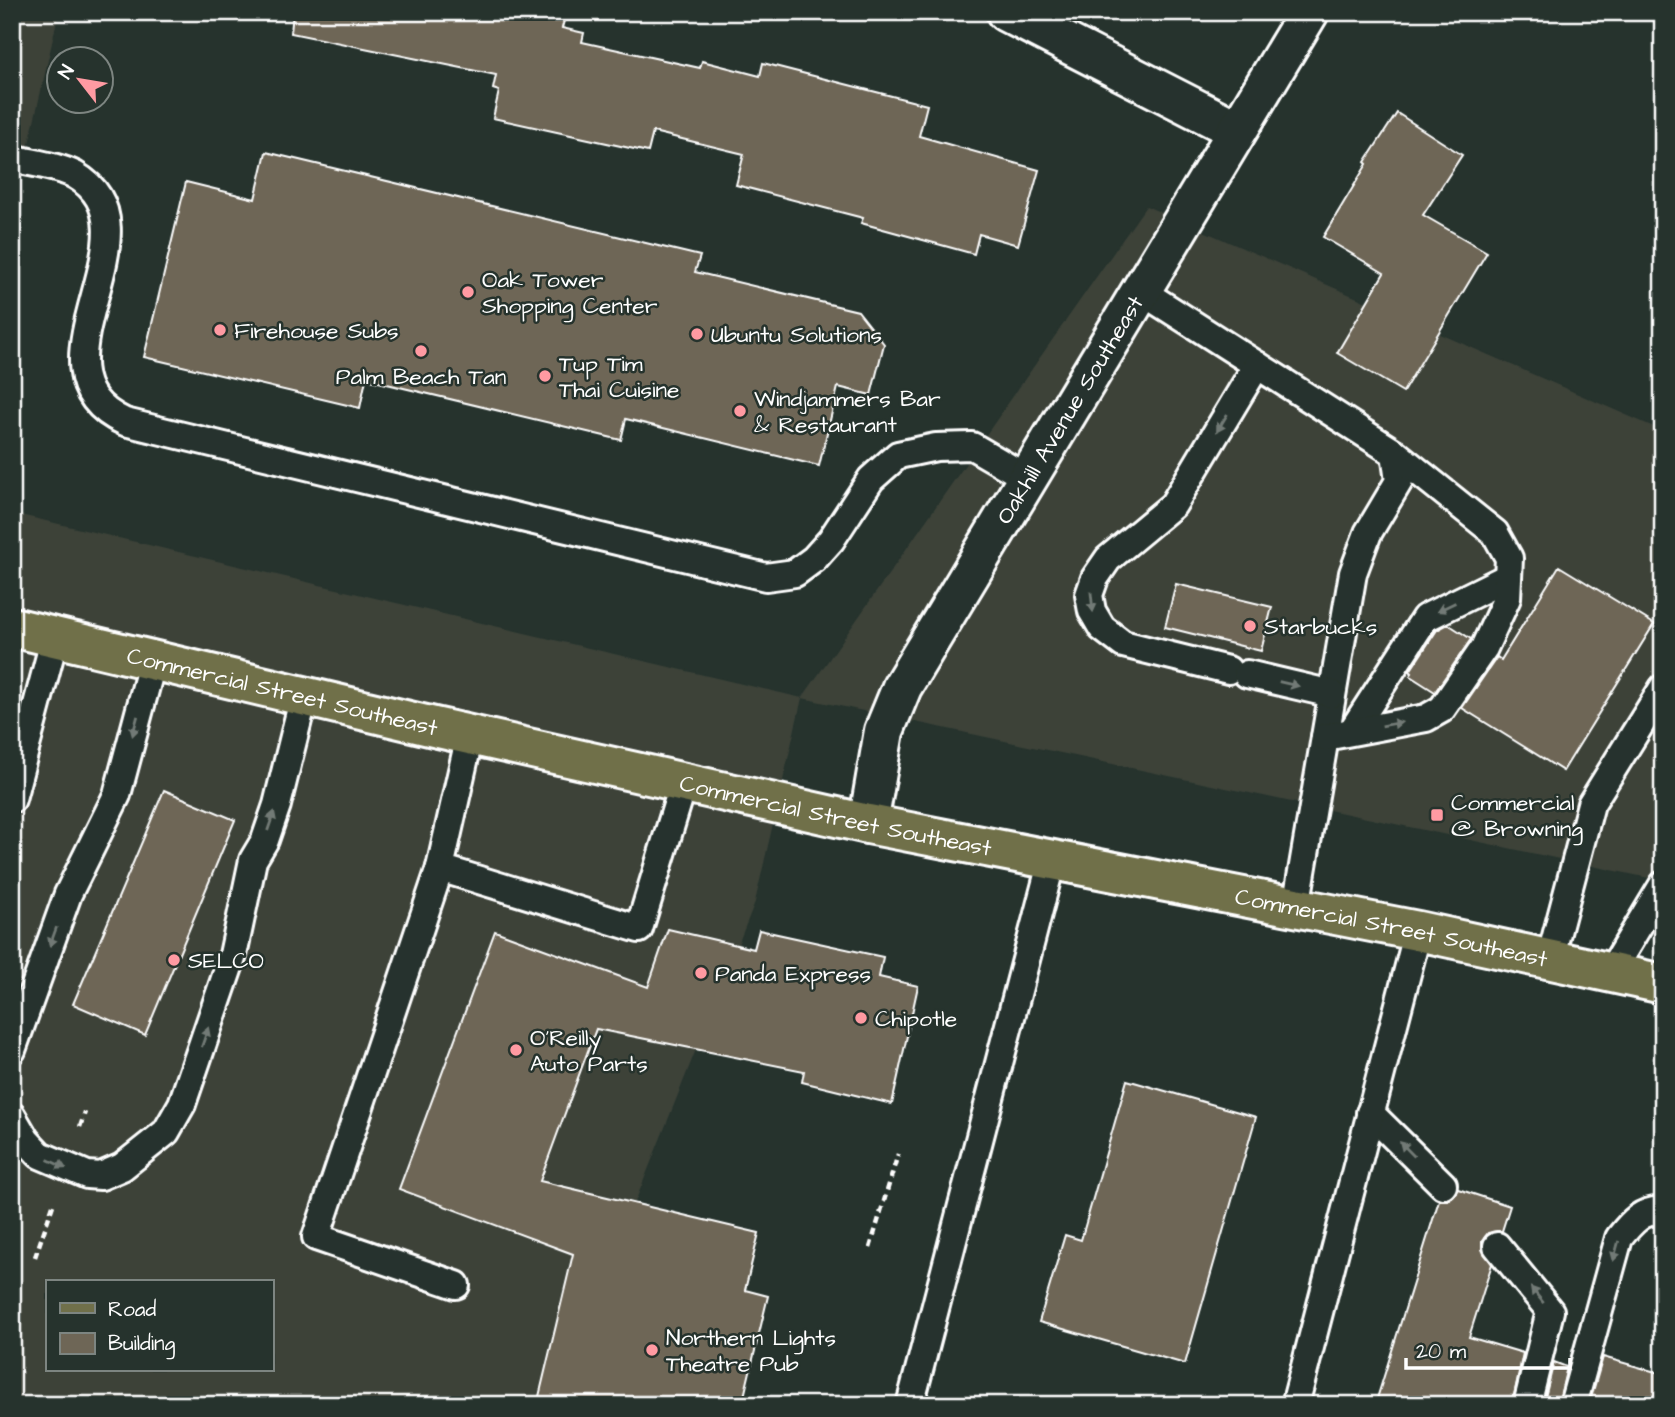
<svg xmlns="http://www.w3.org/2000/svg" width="1675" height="1417" font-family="'Architects Daughter',sans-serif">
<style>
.built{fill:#3c4239;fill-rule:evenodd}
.building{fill:#6e6656;stroke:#fff;stroke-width:2}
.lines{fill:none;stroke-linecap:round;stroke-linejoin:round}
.lane-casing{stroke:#fff;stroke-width:32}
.street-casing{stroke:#fff;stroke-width:44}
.secondary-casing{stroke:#fff;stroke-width:44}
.primary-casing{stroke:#fff;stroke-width:44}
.path{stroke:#fff;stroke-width:4.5;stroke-dasharray:7 5;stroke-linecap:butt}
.lane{stroke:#26332d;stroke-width:26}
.street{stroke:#26332d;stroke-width:38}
.secondary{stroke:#26332d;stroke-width:38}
.primary{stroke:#70704a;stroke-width:38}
.oneway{fill:#727a76}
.poi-dot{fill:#ff9aa2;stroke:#26332d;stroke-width:2.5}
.labels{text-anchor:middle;stroke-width:5;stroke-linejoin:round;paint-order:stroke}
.poi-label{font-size:23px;fill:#fff;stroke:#26332d;text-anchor:start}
.street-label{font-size:23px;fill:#fff;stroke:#26332d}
</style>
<rect width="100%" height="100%" fill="#26332d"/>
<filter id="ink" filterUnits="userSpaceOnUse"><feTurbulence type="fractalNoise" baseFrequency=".0143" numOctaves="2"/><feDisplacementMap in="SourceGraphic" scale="14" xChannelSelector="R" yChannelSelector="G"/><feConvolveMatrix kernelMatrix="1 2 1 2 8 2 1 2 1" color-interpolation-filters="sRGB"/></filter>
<g filter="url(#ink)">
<g class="built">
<polygon points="12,12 59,12 12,218"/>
<path d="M 1146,206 L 1663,431 L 1663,881 L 802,698 L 755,902 L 554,1405 L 12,1405 L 12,513 L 802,698 ZM 47,1282 L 271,1282 L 271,1370 L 47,1370 Z"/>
</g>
<g class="building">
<polygon points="293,12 542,12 565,17 562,28 584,33 582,42 700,68 702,61 760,76 763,63 927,105 919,136 1039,170 1018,245 979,234 974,254 861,223 863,218 736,185 744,154 653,132 648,152 493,118 499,91 493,89 496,75 291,33"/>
<polygon points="1397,113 1462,155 1423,215 1487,252 1403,392 1337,353 1384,273 1323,237 1367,164 1365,162"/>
<polygon points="266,152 700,256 695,272 858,311 884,344 871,395 838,387 819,466 626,419 621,440 366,379 360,408 144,357 186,182 255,199"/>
<polygon points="1559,566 1654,624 1563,771 1462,708 1497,657 1501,660"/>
<polygon points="1176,584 1272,607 1261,651 1165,627"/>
<polygon points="1448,624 1471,639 1435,692 1410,676 1412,673 1410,671 1437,630"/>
<polygon points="164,790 235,820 145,1035 73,1004"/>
<polygon points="668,929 754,949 759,930 883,957 879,977 918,986 892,1104 802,1082 804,1071 596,1029 540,1181 759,1233 745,1290 768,1296 742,1405 537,1405 573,1254 399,1189 495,931 648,987"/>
<polygon points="1127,1080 1256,1117 1185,1364 1039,1322 1065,1235 1081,1240"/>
<polygon points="1458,1189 1510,1206 1502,1231 1488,1233 1482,1241 1482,1249 1492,1264 1469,1337 1523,1353 1512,1405 1375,1405 1439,1200 1448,1200"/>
<polygon points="1603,1357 1663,1374 1663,1405 1589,1405"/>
<polygon points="1554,1362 1567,1367 1558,1405 1543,1405"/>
</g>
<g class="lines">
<g class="lane-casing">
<g id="lane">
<path d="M 12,158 C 31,163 58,166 75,175 C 169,230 14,372 125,422 L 766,577 L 795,573 L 814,559 L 831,540 L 871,479 L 898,455 L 936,447 L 972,446 L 1027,478"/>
<polyline points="1141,291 1395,453 1399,481 1368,533 1353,573 1296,907"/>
<polyline points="1228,670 1123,644 1102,628 1092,611 1089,595 1095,578 1108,559 1173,505 1257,365"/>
<polyline points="1247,674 1332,694"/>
<polyline points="1352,731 1425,618 1508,577"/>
<polyline points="470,735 440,868 639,929 684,782"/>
<polyline points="1325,737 1426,718 1442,709 1484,648 1507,598 1509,558 1495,533 1395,453"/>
<polyline points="12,799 55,637"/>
<polyline points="440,868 316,1237 456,1285"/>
<polyline points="1550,959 1591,804 1663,688"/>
<polyline points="1610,973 1663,885"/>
<polyline points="12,1050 68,894 117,795 153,660"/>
<polyline points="1370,1113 1443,1185"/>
<polyline points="12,1116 26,1140 40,1155 87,1175 101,1176 122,1167 166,1132 182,1104 233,955 253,860 265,840 277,805 304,696"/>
<polyline points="1497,1246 1550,1311 1527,1405"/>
<polyline points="910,1405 1052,860"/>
<polyline points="1295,1405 1418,931"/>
<path d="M 1573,1405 L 1619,1238 C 1631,1223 1642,1209 1663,1211"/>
</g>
</g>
<g class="street-casing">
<polyline id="street" points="1006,12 1237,130"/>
</g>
<g class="secondary-casing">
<g id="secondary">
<path id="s1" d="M 868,824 L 884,731 L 902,687 L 1309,12"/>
</g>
</g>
<g class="primary-casing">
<g id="primary">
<path id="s2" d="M 12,627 L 434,727 L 868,824 L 1418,931 L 1663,984"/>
</g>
</g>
<g class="path">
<polyline points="80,1127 85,1112"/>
<polyline points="870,1248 898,1154"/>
<polyline points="35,1257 53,1205"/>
</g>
<use href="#lane" class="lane"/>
<use href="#street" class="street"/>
<use href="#secondary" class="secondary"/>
<use href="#primary" class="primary"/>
</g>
<defs><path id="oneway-solid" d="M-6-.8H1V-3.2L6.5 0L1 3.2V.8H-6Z" transform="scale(1.75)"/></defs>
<g class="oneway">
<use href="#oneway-solid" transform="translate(1222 423) rotate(121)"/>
<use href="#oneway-solid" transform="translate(1092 602) rotate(84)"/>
<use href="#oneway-solid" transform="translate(1446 607) rotate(154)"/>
<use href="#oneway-solid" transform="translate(1289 684) rotate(13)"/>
<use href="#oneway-solid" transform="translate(1392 724) rotate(-10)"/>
<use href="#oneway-solid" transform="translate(135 726) rotate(105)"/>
<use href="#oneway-solid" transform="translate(271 821) rotate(-71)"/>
<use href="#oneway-solid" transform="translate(53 937) rotate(110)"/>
<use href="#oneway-solid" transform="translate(205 1037) rotate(-71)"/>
<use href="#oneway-solid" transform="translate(1407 1149) rotate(-135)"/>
<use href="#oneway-solid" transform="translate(57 1164) rotate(26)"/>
<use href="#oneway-solid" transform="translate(1616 1251) rotate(105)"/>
<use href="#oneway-solid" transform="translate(1537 1295) rotate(-129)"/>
</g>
</g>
<g class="poi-dot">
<circle cx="468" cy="292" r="7"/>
<circle cx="220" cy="330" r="7"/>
<circle cx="697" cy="334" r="7"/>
<circle cx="421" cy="351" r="7"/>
<circle cx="545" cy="376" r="7"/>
<circle cx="740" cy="411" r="7"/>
<circle cx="1250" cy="626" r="7"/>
<rect x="1430" y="808" width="14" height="14" rx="3.5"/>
<circle cx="174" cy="960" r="7"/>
<circle cx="701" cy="973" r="7"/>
<circle cx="861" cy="1018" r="7"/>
<circle cx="516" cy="1050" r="7"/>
<circle cx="652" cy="1350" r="7"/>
</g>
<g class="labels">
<g class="poi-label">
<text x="482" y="287">Oak Tower<tspan x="482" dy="26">Shopping Center</tspan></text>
<text x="234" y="338">Firehouse Subs</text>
<text x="711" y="342">Ubuntu Solutions</text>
<text x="559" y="371">Tup Tim<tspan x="559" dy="26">Thai Cuisine</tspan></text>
<text x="421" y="384" text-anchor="middle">Palm Beach Tan</text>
<text x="754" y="406">Windjammers Bar<tspan x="754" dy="26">&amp; Restaurant</tspan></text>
<text x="1264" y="634">Starbucks</text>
<text x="1451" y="810">Commercial<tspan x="1451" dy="26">@ Browning</tspan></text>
<text x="188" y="968">SELCO</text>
<text x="715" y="981">Panda Express</text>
<text x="875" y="1026">Chipotle</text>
<text x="530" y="1045">O'Reilly<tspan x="530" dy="26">Auto Parts</tspan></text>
<text x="666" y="1345">Northern Lights<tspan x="666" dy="26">Theatre Pub</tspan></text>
</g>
<g class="street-label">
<text dy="8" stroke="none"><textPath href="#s1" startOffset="466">Oakhill Avenue Southeast</textPath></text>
<text dy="8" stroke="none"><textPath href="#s2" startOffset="278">Commercial Street Southeast</textPath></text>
<text dy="8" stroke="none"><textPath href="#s2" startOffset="845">Commercial Street Southeast</textPath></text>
<text dy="8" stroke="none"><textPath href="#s2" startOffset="1412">Commercial Street Southeast</textPath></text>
</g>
</g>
<rect width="1675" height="1417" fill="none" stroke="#26332d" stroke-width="42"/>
<rect x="21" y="21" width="1633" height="1375" fill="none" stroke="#fff" stroke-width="2.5" filter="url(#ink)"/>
<rect x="46" y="1280" width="228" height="91" fill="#26332d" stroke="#7d8581" stroke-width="2"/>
<rect x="60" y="1303" width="35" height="10" fill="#70704a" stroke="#7d8581" stroke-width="2"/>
<text x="108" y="1316" font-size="21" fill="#ffffff">Road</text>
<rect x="60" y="1333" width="35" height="21" fill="#6e6656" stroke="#7d8581" stroke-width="2"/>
<text x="108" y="1350" font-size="21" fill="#ffffff">Building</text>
<g transform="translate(80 80) rotate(301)"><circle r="33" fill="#26332d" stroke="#7d8581" stroke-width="2"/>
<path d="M0-5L12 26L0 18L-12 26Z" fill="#ff9aa2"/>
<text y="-10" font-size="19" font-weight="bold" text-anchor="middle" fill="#ffffff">N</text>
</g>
<path d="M1406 1358v10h164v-10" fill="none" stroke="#ffffff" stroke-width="3.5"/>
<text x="1416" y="1358" font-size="21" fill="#ffffff" stroke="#26332d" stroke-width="5" paint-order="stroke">20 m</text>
</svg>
